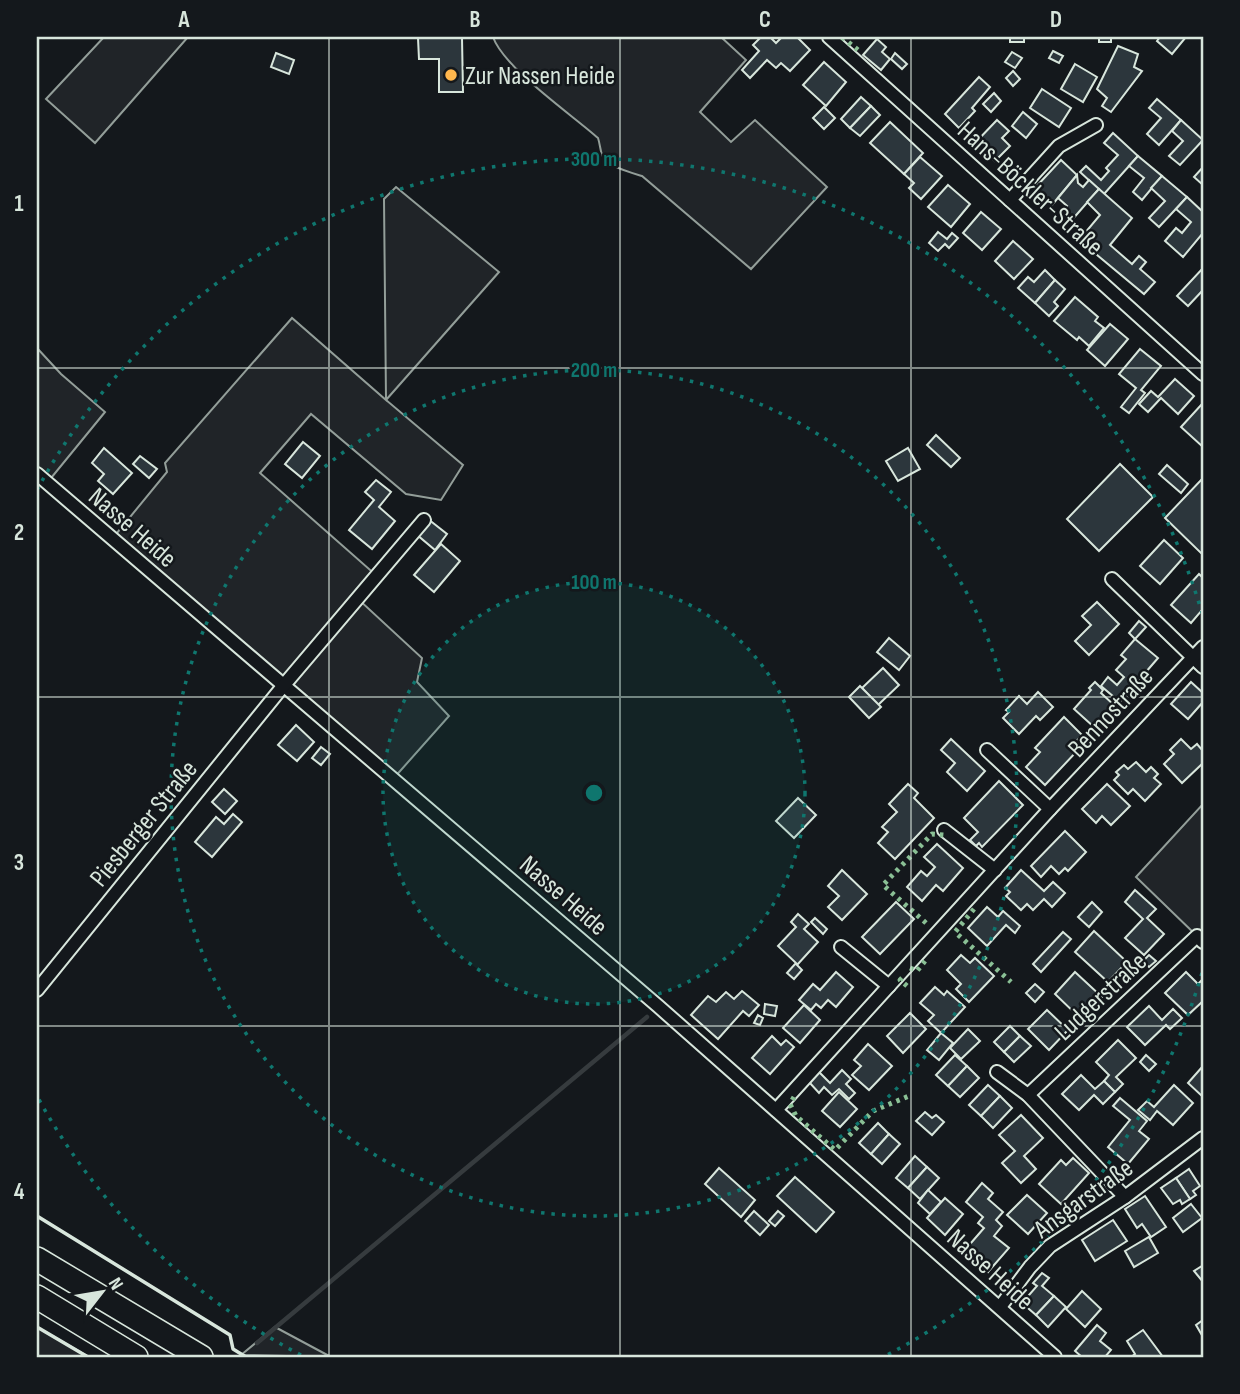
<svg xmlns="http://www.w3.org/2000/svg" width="1240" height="1394" font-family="'Sofia Sans Condensed',sans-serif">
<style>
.green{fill:#202428;stroke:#939e99;stroke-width:2}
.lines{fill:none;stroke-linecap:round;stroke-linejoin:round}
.stream{stroke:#363b3e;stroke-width:4.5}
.building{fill:#2c363c;stroke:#d8e6dc;stroke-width:2}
.minor-casing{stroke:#d8e6dc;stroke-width:16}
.motorway-casing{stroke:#d8e6dc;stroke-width:26}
.minor{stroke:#14181c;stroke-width:12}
.motorway{stroke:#14181c;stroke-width:23}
.hedge{stroke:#8ac095;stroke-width:5;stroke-dasharray:3.5 5;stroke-linecap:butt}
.wall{stroke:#d8e6dc;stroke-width:3.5}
.grid{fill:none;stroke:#d8e6dc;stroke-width:2;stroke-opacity:0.55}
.ring{fill:none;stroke:#0f766e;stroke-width:3.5;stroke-dasharray:3.5 7}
.poi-dot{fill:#ffb74d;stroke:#14181c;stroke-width:2.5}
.labels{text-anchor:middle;stroke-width:5;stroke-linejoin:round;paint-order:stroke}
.poi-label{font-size:26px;fill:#d8e6dc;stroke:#14181c;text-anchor:start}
.street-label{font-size:26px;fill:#d8e6dc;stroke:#14181c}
.centre{fill:#0f766e;stroke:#14181c;stroke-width:3.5}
.ring-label{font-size:21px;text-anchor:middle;font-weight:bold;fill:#0f766e;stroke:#14181c;stroke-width:5;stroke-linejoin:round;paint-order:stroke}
.neatline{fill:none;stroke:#d8e6dc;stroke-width:2.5}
.grid-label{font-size:23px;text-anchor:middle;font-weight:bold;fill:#d8e6dc}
</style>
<rect width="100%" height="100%" fill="#14181c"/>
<g class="green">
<polygon points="104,37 188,37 95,143 46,99"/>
<path d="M 493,37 L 721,37 L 746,60 L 700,112 L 731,142 L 755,120 L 827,187 L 751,269 L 642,176 C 632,173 605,166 602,155 C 600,149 600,144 598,138 C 571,114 504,68 493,37 Z"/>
<polygon points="396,187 499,272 386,400 463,465 441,500 406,494 311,414 260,473 377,576 358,599 422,658 417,682 449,716 393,779 112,539 167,472 165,463 292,318 386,400 384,199"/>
<polygon points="37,348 61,374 105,412 47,483 37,474"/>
<polygon points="1203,804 1203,929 1197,936 1136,877"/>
<polygon points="37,1327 89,1357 37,1357"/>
<polygon points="275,1327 331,1357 241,1355"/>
</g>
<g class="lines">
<polyline class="stream" points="257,1343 647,1017"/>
</g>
<g class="building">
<polygon points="393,37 465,37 462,38 463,92 439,92 439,59 419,59 418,38"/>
<polygon points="761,37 770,37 776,43 782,37 797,37 810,50 790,71 781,63 776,68 767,60 750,78 742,70 759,51 753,45"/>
<rect x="1010" y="37" width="14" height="5"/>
<rect x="1099" y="37" width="12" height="5"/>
<polygon points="1160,37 1186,37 1172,54 1157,41"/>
<polygon points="877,39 886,47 882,52 890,59 881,70 863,55"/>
<polygon points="1118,46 1138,54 1134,67 1142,71 1111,112 1102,106 1107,98 1097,89"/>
<polygon points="1053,51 1063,56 1059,63 1049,58"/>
<polygon points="1012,52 1022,58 1015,68 1005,62"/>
<polygon points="276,53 294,60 289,74 271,67"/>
<polygon points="895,53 907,64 902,69 891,59"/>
<polygon points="824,62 846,82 826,106 803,85"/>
<polygon points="1075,64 1097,77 1083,102 1061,89"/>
<polygon points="1013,71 1020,79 1013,86 1006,78"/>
<polygon points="979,77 990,87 972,108 975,111 959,128 945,114"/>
<polygon points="1042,89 1071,108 1059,127 1030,108"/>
<polygon points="994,93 1001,101 991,112 983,104"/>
<polygon points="861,97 871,106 850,128 841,119"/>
<polygon points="1157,99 1181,120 1159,145 1147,134 1161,118 1149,108"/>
<polygon points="871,106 880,115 860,136 850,128"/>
<polygon points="824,107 835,118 824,129 813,118"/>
<polygon points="1023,112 1037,124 1026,138 1012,126"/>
<polygon points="997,120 1009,131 1002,138 1010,146 995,161 975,143"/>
<polygon points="1181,120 1203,140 1180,165 1169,156 1183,141 1172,131"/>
<polygon points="890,122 923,153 904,174 870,143"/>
<polygon points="1113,133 1138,156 1104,194 1080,172 1086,166 1101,180 1109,171 1106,168 1118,155 1104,143"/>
<polygon points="1138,156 1162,176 1142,200 1133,192 1144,178 1129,166"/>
<polygon points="920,157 942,176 921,199 909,188 914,183 904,174"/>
<polygon points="1061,160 1077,175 1052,205 1034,189"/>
<polygon points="1203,167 1203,185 1194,177"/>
<polygon points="1077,175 1078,183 1083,187 1089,180 1099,189 1071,221 1062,213 1067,206 1058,198"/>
<polygon points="1162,176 1187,197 1159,227 1149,218 1165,201 1151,188"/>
<polygon points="948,185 970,204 951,227 928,207"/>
<polygon points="1099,189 1132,218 1110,245 1132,264 1139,256 1146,262 1140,269 1155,282 1144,294 1079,240 1100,215 1087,202"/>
<polygon points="1187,197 1203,212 1203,233 1183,257 1165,241 1176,228 1182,233 1191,222 1176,209"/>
<polygon points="981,212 1001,229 982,250 963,233"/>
<polygon points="938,232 947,239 952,233 958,238 949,248 945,244 938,251 929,243"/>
<polygon points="1013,241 1033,259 1014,279 995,261"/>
<polygon points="1203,268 1203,290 1188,306 1177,296"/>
<polygon points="1045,270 1055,280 1035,303 1018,288 1028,277 1034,282"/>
<polygon points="1055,280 1065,289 1054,302 1058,306 1049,316 1035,303"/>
<polygon points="1075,297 1098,317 1095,321 1104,328 1089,346 1079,337 1077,340 1054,321"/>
<polygon points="1110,324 1128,339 1105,366 1087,350"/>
<polygon points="1140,349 1161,366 1141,390 1145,393 1129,413 1121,407 1136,388 1119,374"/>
<polygon points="1175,379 1194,396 1178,414 1161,398 1148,412 1139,404 1151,391 1158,397"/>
<polygon points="1202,404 1203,405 1203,447 1181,427"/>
<polygon points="936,435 960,458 951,467 927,445"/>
<polygon points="303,442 320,456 302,478 285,464"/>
<polygon points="104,448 132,473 113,494 98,481 104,474 92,463"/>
<polygon points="908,448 920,469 898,481 886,461"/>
<polygon points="140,456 157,469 149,478 133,464"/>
<polygon points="1120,464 1153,497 1099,551 1067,519"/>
<polygon points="1167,465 1188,484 1181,493 1159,474"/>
<polygon points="1203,478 1203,555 1165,518"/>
<polygon points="376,480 391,492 379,507 395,521 372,549 349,530 374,500 365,492"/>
<polygon points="428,519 447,534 435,550 416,534"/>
<polygon points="1164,540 1183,558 1160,584 1140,566"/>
<polygon points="441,544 460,561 434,592 414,575"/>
<polygon points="1199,574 1203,578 1203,609 1191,623 1171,605"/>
<polygon points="1097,602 1119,624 1089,655 1075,641 1091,625 1082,616"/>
<polygon points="1139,621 1146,627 1135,639 1129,633"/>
<polygon points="889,638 910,656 899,670 877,652"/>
<polygon points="1135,639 1158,658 1120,702 1101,686 1108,677 1117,685 1124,677 1116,670 1126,659 1121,655"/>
<polygon points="883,668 899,685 878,705 862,688"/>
<polygon points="1095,682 1103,690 1101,693 1114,705 1094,727 1074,709 1091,690 1089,688"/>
<polygon points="1191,682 1203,693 1203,702 1188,719 1171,704"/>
<polygon points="860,686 881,707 869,718 849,697"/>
<polygon points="1038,692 1053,707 1040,720 1036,716 1019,734 1003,718 1009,712 1006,710 1019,696 1027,704"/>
<polygon points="1064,717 1082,735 1073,745 1078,750 1045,785 1026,767 1040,752 1035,748"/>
<polygon points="296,725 314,742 297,761 278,745"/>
<polygon points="951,739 985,771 967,791 947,772 955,763 941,750"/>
<polygon points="1181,739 1191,749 1197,744 1203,751 1203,766 1202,764 1182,783 1164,764 1174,754 1170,750"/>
<polygon points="321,747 330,754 321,765 312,758"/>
<polygon points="1136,762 1146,772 1151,767 1158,774 1154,778 1161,784 1145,801 1133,789 1128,794 1114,780 1119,775 1116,772 1124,765 1128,769"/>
<polygon points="999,781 1023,805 982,847 979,843 976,846 970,840 978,832 964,818"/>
<polygon points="908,784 918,793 914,798 934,818 895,859 878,843 888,832 882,827 897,812 889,804"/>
<polygon points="1107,784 1130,806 1111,825 1102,816 1096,823 1082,809"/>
<polygon points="224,789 237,801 225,814 212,802"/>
<polygon points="798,798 816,815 794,838 776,821"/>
<polygon points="233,814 242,822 212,857 195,842 216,817 224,824"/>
<polygon points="1065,831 1086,852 1068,871 1065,868 1059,874 1051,866 1041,877 1031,866"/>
<polygon points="937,844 963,868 943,891 936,885 922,901 907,887 921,871 927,876 935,867 924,857"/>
<polygon points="842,870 867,894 842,920 828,907 839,896 828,886"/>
<polygon points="1021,870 1044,891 1053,882 1065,893 1052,907 1044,899 1033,910 1027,904 1021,910 1006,896 1010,892 1005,888"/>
<polygon points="1135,890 1156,909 1147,918 1164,934 1144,955 1125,938 1143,919 1125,902"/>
<polygon points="896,902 914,919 880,954 862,937"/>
<polygon points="1092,902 1102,912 1089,927 1078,917"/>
<polygon points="987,907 998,917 1003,911 1020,926 1015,933 1006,925 987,946 968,928"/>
<polygon points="798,914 809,924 804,929 818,942 797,965 802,970 794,979 787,973 796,963 778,946 796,927 791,922"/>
<polygon points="815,918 827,929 823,934 811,922"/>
<polygon points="1094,931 1127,962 1108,982 1075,952"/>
<polygon points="1063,932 1071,939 1041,972 1033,964"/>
<polygon points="961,955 970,963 975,958 994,976 969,1002 956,989 961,984 947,970"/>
<polygon points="1149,955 1156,961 1149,967 1143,961"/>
<polygon points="836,972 853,987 836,1007 828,1000 821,1008 816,1004 811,1010 799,1000 813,984 820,990"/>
<polygon points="1075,972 1102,997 1081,1019 1055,994"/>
<polygon points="1186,972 1198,984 1203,979 1203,1001 1188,1015 1165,993"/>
<polygon points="1035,984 1044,992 1035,1002 1026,993"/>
<polygon points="935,987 944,995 947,991 965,1007 941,1033 928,1021 934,1015 920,1003"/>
<polygon points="742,991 759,1005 749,1016 743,1011 718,1039 691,1015 708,996 716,1002 726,992 734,999"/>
<polygon points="765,1004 777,1006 775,1016 764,1014"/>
<polygon points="804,1005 820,1020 800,1043 783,1028"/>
<polygon points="1149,1006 1162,1020 1173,1009 1182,1018 1170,1029 1166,1025 1145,1045 1127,1027"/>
<polygon points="1047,1010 1068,1030 1049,1050 1028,1029"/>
<polygon points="910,1013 926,1029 903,1053 887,1036"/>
<polygon points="758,1015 763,1018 760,1025 754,1023"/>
<polygon points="1010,1026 1020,1036 1004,1052 994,1042"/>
<polygon points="968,1029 980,1041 961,1059 950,1048"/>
<polygon points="941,1033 953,1043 939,1060 927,1050"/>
<polygon points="772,1036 781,1045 786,1040 794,1047 770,1074 752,1058"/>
<polygon points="1020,1036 1031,1046 1014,1062 1004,1052"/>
<polygon points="1118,1040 1136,1058 1116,1077 1123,1084 1115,1092 1104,1081 1109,1075 1096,1062"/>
<polygon points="868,1044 892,1066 869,1090 852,1075 861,1066 854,1060"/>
<polygon points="955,1055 967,1066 948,1086 936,1075"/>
<polygon points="1146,1055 1156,1064 1149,1071 1140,1062"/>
<polygon points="967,1066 979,1078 960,1097 948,1086"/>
<polygon points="1203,1066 1203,1097 1188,1083"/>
<polygon points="842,1070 851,1079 846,1084 855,1093 849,1099 839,1089 832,1095 824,1087 819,1093 809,1082 819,1072 830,1083"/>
<polygon points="1081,1075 1095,1089 1104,1081 1115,1092 1103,1104 1094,1095 1079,1110 1062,1094"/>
<polygon points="988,1085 1000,1096 981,1116 969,1105"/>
<polygon points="1174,1085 1193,1103 1173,1125 1157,1111 1150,1120 1138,1110 1147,1101 1154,1107"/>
<polygon points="839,1092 857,1109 840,1127 822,1111"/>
<polygon points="1000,1096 1012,1108 993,1128 981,1116"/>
<polygon points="1120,1098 1147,1121 1139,1131 1149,1139 1128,1164 1108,1147 1130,1120 1113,1106"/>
<polygon points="925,1112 932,1118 936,1115 944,1122 932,1135 916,1121"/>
<polygon points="1021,1115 1043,1138 1024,1156 1036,1169 1021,1183 1002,1163 1015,1151 999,1135"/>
<polygon points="878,1123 889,1134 871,1154 859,1143"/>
<polygon points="889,1134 900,1144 882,1164 871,1154"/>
<polygon points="915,1156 927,1167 908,1188 896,1178"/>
<polygon points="1073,1158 1089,1173 1061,1204 1039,1184 1061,1160 1066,1165"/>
<polygon points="927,1167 939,1178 920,1199 908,1188"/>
<polygon points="719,1168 755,1200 741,1217 705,1184"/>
<polygon points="1189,1169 1200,1186 1193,1191 1196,1195 1190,1199 1176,1178"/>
<polygon points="795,1177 834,1212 816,1232 777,1196"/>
<polygon points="1176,1178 1190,1199 1182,1204 1180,1200 1173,1204 1161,1188"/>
<polygon points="982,1183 993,1193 988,1199 1003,1212 996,1220 1002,1226 994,1236 1009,1248 988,1272 964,1251 984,1228 978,1223 983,1217 966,1202"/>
<polygon points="928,1190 941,1202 930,1214 918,1203"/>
<polygon points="1027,1195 1047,1213 1028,1234 1007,1215"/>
<polygon points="1145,1196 1166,1227 1151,1237 1142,1224 1137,1228 1125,1209"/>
<polygon points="945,1198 963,1214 945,1235 927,1218"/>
<polygon points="1191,1204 1202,1218 1183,1232 1173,1218"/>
<polygon points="754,1211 769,1225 760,1235 745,1221"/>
<polygon points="778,1211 784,1216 775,1226 769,1221"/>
<polygon points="1113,1220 1127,1241 1095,1261 1082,1240"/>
<polygon points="1149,1237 1158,1253 1134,1267 1125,1251"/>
<polygon points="1202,1266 1203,1268 1203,1282 1194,1271"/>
<polygon points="1042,1273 1049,1278 1042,1286 1054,1296 1036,1315 1022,1303 1037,1286 1033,1283"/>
<polygon points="1082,1291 1101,1309 1085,1327 1066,1309"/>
<polygon points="1054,1296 1066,1307 1048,1327 1036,1315"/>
<polygon points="1203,1320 1203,1337 1196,1325"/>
<polygon points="1097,1325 1106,1333 1100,1341 1111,1350 1105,1357 1082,1357 1075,1351"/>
<polygon points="1143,1330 1163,1357 1131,1357 1135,1354 1127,1341"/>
</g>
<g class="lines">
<g class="minor-casing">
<g id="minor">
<polyline points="829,37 1203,374"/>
<polyline points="1010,200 1059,146 1096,125"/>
<polyline points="37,474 658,1006 1055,1357"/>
<polyline points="1112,579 1203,667"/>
<polyline points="987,750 1050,809"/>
<polyline points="944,830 995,870"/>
<polyline points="841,947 889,986"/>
<polyline points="37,990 284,685 424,520"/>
<polyline points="997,1072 1028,1095 1125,1197"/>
<polyline points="1028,1095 1197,936 1203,942"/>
<polyline points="776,1110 1050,809 1203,647"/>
<polyline points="1000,1307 1030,1267 1050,1246 1125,1197 1203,1138"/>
</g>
</g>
<g class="motorway-casing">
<g id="motorway">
<polyline points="37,1259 201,1357"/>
<polyline points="37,1297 136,1357"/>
</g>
</g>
<use href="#minor" class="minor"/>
<use href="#motorway" class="motorway"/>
<g class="hedge">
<polyline points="842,37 858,50"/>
<polyline points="974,909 955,932 1011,982"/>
<polyline points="926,923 883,885 932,834 944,835"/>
<polyline points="910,968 917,971 925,961"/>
<polyline points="902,978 900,980 907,986"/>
<polyline points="794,1097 790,1104 796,1116 835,1150 873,1111 909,1096"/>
</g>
<g class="wall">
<polyline points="37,1216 230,1335 233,1349 246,1357"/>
<polyline points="37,1327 88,1357"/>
<polyline points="266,1357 269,1357"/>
</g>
</g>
<path class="grid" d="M 329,37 L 329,1357M 620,37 L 620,1357M 911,37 L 911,1357M 37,368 L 1203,368M 37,697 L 1203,697M 37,1026 L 1203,1026"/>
<circle cx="594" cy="793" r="211" fill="#0f766e" fill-opacity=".12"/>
<g class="ring">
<circle cx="594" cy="793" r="211"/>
<circle cx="594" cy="793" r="423"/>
<path d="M1202 973A634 634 0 0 1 887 1355M301 1355A634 634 0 0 1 37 1096M37 490A634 634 0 0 1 1202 613"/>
</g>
<circle class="poi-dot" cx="451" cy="75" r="7"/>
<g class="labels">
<g class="poi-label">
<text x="465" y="84">Zur Nassen Heide</text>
</g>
<g class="street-label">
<text transform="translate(1031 188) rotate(42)" y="9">Hans-Böckler-Straße</text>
<text transform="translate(133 527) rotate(41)" y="9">Nasse Heide</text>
<text transform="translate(1110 712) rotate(-47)" y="9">Bennostraße</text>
<text transform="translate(143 823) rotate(-51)" y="9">Piesberger Straße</text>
<text transform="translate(564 895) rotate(41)" y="9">Nasse Heide</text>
<text transform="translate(1100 996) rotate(-43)" y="9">Ludgerstraße</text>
<text transform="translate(1083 1198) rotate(-36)" y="9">Ansgarstraße</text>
<text transform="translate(991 1269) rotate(42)" y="9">Nasse Heide</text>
</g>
</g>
<circle cx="594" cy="793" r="10" class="centre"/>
<g class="ring-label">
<text x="594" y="166">300 m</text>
<text x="594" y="377">200 m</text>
<text x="594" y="589">100 m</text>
</g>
<rect width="1240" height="1394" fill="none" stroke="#14181c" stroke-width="77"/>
<g transform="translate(102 1292) rotate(59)" stroke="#14181c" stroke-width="5" paint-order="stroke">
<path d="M0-5L12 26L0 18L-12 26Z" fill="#d8e6dc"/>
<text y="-10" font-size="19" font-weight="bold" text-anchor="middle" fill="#d8e6dc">N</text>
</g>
<rect x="38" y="38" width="1164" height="1318" class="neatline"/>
<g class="grid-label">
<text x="184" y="27">A</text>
<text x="475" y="27">B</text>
<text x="765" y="27">C</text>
<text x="1056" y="27">D</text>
<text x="19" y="211">1</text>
<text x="19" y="540">2</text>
<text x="19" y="870">3</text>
<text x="19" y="1199">4</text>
</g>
</svg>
